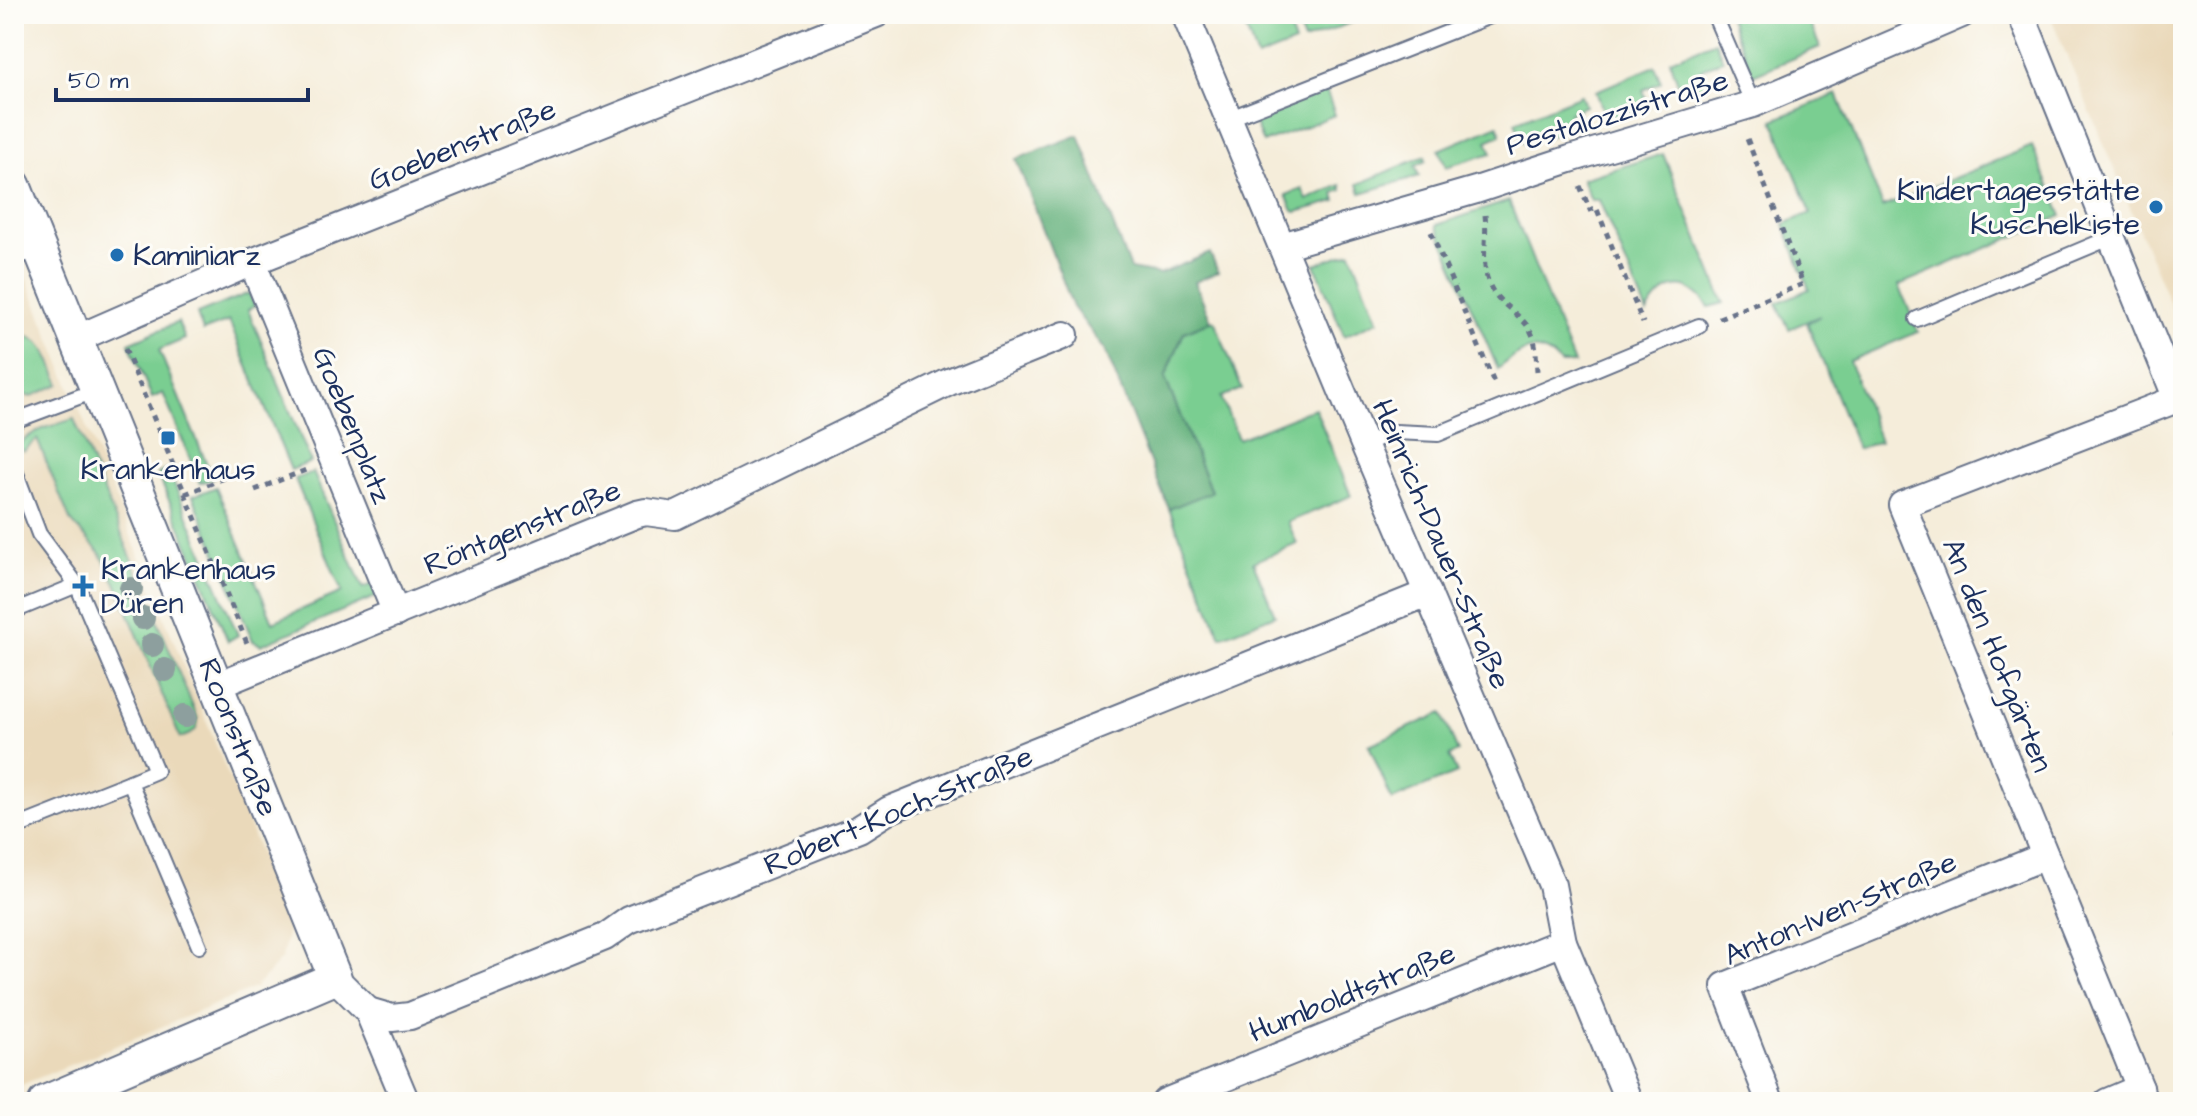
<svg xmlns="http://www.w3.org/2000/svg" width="2197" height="1116" font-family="'Architects Daughter',sans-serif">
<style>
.built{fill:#ead9ba}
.green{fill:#7ace91;stroke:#4a7e78;stroke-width:2}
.forest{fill:#63b17b;stroke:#3f706c;stroke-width:2}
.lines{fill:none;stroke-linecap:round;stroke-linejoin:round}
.service-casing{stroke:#677289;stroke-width:18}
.minor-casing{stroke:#677289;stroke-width:30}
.tertiary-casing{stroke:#677289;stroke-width:36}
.path{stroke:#677289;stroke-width:5;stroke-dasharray:6 6;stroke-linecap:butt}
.service{stroke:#fff;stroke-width:14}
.minor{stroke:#fff;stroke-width:26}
.tertiary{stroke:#fff;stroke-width:32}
.tree{fill:#8d9f9e}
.poi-dot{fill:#1f6fb2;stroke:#fdfcf7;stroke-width:3}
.labels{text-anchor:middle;stroke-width:6;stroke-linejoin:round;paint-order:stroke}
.street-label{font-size:30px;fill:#1b2f5e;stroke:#fdfcf7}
.poi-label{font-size:30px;fill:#1b2f5e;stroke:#fdfcf7;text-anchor:start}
</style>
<rect width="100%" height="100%" fill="#fdfcf7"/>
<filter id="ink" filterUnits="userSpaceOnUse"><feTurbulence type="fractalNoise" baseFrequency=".0125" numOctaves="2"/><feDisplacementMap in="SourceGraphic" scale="16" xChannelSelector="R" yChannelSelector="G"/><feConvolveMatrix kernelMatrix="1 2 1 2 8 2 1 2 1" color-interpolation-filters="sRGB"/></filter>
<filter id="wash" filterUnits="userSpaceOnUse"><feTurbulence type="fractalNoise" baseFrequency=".006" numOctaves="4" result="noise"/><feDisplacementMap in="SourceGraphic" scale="32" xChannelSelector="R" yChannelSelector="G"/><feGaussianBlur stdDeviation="1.8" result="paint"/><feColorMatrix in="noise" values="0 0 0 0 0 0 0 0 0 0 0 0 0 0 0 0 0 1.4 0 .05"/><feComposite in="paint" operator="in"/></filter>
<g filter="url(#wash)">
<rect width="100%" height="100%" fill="#f5edda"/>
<g class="built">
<polygon points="2065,14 2183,14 2183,335 2052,20"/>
<polygon points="14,249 289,924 282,958 255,988 14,1088"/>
</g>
<g class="green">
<polygon points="1240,14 1284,14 1295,43 1257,58"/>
<polygon points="1293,14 1373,14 1304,41"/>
<polygon points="1728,14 1806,14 1820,47 1753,75"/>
<polygon points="1715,41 1723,60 1701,69 1708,87 1682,95 1670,60"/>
<polygon points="1655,66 1661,82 1643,90 1649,107 1606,118 1596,91"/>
<polygon points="1326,90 1335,115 1263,143 1253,119"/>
<polygon points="1837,94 1883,207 2032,146 2062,216 1899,285 1918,332 1849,361 1880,441 1858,449 1807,323 1820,316 1789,329 1777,303 1809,289 1784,224 1811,213 1773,120"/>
<polygon points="1581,95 1585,106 1569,113 1574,129 1524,143 1515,122"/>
<polygon points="1498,125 1501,135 1487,141 1492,153 1446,167 1439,150"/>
<path d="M 1663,154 L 1724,303 L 1709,307 C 1687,277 1665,281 1647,313 L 1599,200 L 1591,200 L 1582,179 Z"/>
<polygon points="1425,156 1426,161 1415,166 1419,176 1361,193 1358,184"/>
<polygon points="1341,185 1342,190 1334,193 1336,201 1297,212 1293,211 1286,195 1302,189 1307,200"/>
<path d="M 1509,201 L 1574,364 L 1561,364 C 1537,339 1521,350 1498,369 L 1436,225 Z"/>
<polygon points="1351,252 1378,321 1344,336 1315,264"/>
<polygon points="249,293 255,306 248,310 311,462 291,470 229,321 203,331 197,314"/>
<polygon points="1214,320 1242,389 1221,397 1238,439 1315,408 1351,496 1288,522 1297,544 1253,562 1275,615 1221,637 1169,509 1211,491 1165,378 1184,332"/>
<polygon points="178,322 185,339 159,350 213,479 200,483 163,393 152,398 129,343"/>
<path d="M 24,335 C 47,341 51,363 60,384 L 30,397 L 16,391 L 14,386 L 14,339 Z"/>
<path d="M 74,419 L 198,719 C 198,733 191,734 180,738 L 116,583 L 100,553 L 70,520 L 37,439 L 24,451 L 18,448 C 27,430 56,425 74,419 Z"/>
<polygon points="168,469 238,635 228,641 158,474"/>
<polygon points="313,472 363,588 375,583 380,595 261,645 253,641 193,496 216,487 273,622 342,592 295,479"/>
<polygon points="1442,713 1458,752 1449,756 1457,773 1392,800 1369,745"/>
</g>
<polygon class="forest" points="1079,135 1130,269 1159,274 1210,253 1218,272 1195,282 1211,321 1184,332 1165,378 1211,492 1169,509 1105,350 1073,307 1016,159"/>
</g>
<g filter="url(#ink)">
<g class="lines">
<g class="service-casing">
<g id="service">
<polyline points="1714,14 1753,104"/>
<polyline points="1228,119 1495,14"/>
<polyline points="14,258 40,249"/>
<polyline points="1917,319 2112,237"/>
<polyline points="14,421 97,390"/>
<polyline points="1364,444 1395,432 1438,434 1699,326"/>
<polyline points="14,468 39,534 77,585 156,771 130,782 199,946"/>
<polyline points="14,611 77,585"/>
<polyline points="14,828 130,782"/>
</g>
</g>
<g class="minor-casing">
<g id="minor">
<polyline points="1185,14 1364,444 1552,885 1563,942 1629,1102"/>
<polyline points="2021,14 2177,399 2183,404"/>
<polyline points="1282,246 1476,190 1570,159 1753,104 1962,14"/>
<polyline points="252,262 396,613"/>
<polyline points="76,339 252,262 876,14"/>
<polyline points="218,685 637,514 646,512 675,516 949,382 1065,335"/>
<polyline points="335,978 368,1011 406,1102"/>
<polyline points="368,1011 392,1018 410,1016 605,937 629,920 859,829 889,810 1428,593"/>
<polyline points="1165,1102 1563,942"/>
<polyline points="1770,1102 1725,986 2045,856"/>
<polyline points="2107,1102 2140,1088"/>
<polyline points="2143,1102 2140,1088 1902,505 2177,399"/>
</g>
</g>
<g class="tertiary-casing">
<path id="tertiary" d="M 14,185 C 119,450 229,713 335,978 L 45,1102"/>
</g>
<g class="path">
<polyline points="1580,186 1590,210 1596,207 1643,323"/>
<path d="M 1485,215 C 1488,240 1479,265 1491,288 C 1501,307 1524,315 1532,334 C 1537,345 1536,359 1537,371"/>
<polyline points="1431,232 1495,385"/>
<polyline points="14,305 25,301"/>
<polyline points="1719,318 1803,284 1746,136"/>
<polyline points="125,349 247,643"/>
<polyline points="2183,451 2177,474 2183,491"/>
<polyline points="255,490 306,470"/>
<polyline points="185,494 247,469"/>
<polyline points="2183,693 2176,732 2183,749"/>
</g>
<use href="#service" class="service"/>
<use href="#minor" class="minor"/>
<use href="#tertiary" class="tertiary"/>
</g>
<g class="tree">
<circle cx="131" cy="589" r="12"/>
<circle cx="143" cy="618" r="12"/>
<circle cx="152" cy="645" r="12"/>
<circle cx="165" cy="670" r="12"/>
<circle cx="185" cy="716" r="12"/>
</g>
</g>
<g class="poi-dot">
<circle cx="2156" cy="207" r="8"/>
<circle cx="117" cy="255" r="8"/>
<rect x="160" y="430" width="16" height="16" rx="4"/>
<path d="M79 574h8v8h8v8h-8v8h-8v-8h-8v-8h8z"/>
</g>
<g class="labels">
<g class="street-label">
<text transform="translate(1617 112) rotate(-17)" y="10">Pestalozzistraße</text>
<text transform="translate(462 144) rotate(-22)" y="10">Goebenstraße</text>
<text transform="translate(353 425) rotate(68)" y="10">Goebenplatz</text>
<text transform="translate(522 527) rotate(-22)" y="10">Röntgenstraße</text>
<text transform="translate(1442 544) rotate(67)" y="10">Heinrich-Dauer-Straße</text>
<text transform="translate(1998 655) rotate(68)" y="10">An den Hofgärten</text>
<text transform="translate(239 737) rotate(68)" y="10">Roonstraße</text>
<text transform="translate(898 810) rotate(-23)" y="10">Robert-Koch-Straße</text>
<text transform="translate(1840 908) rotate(-23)" y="10">Anton-Iven-Straße</text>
<text transform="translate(1352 992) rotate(-22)" y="10">Humboldtstraße</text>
</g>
<g class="poi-label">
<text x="2140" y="200" text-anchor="end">Kindertagesstätte<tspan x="2140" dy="34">Kuschelkiste</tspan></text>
<text x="133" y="265">Kaminiarz</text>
<text x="168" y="479" text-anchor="middle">Krankenhaus</text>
<text x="101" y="579">Krankenhaus<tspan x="101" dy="34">Düren</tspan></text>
</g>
</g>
<rect width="2197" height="1116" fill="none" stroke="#fdfcf7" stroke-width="48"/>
<path d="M56 88v12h252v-12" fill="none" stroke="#1b2f5e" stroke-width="4"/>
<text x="68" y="88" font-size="24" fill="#1b2f5e" stroke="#fdfcf7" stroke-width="6" paint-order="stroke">50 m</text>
</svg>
